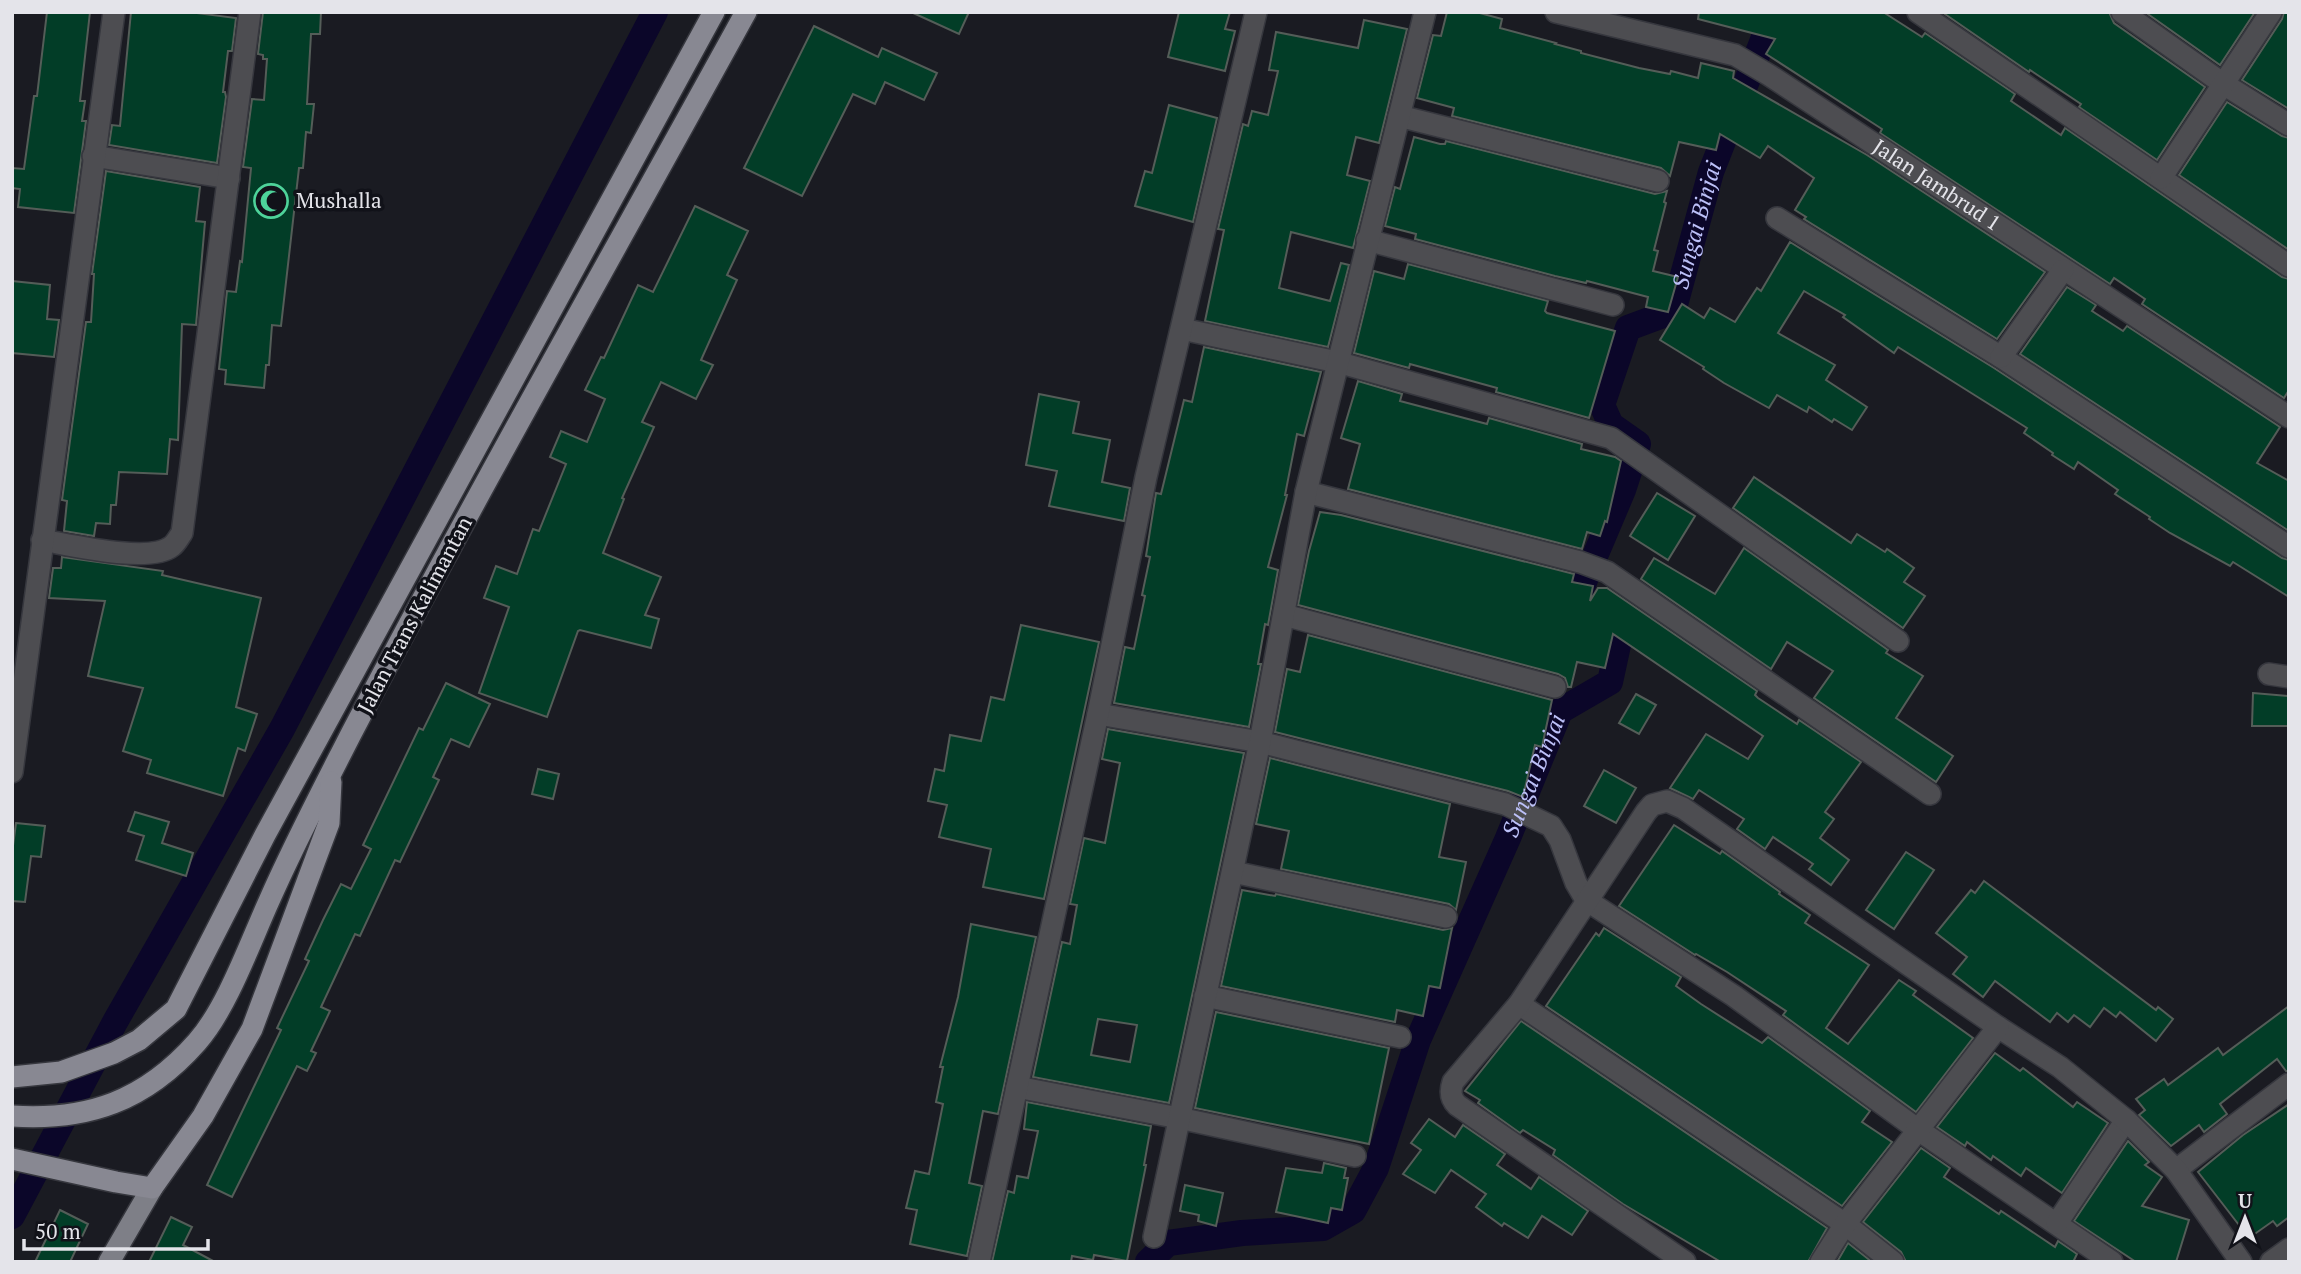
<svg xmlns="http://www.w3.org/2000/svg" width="2301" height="1274" font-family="'PT Serif',serif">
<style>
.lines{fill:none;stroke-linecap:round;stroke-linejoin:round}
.canal{stroke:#0b0629;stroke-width:26}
.building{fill:#023d27;stroke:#545d58;stroke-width:2;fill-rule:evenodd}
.minor-casing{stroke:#36373e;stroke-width:24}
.primary-casing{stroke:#36373e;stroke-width:24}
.trunk-casing{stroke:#36373e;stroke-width:24}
.minor{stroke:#4d4d51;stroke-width:21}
.primary{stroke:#7e7f87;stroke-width:21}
.trunk{stroke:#888892;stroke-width:21}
.labels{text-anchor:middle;stroke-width:7;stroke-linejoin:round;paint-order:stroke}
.street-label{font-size:21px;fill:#e4e4ea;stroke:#111219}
.poi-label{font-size:21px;fill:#e4e4ea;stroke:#111219;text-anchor:start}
.water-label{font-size:23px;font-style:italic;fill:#bcc0f8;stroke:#111219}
</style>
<rect width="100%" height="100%" fill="#1a1b22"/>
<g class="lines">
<g class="canal">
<polyline points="12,1216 115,1022 282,729 655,12"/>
<path id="s1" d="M 1148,1262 L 1168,1243 L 1242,1233 L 1323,1228 L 1353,1211 L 1376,1168 L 1418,1040 L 1508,838 L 1560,711 L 1610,682 L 1618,645 L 1578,616 L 1576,601 L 1623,490 L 1638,444 L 1611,425 L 1602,405 L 1628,328 L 1663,315 L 1676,301 L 1711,172 L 1774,12"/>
</g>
</g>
<g class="building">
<polygon points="47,12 90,12 80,101 85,101 82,121 86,121 74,213 18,207 20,189 12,188 12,168 24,169 34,96 37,96"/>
<polygon points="131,12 189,12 236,18 232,51 228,51 223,92 225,92 226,97 217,163 109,145 112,125 120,126"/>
<polygon points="263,12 321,12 320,34 311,34 307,104 314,104 311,133 306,132 303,168 299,168 281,326 272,325 269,365 266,365 264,388 225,384 226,370 219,369 227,291 236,292 240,261 242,262 251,168 243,167 252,99 264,100 267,59 263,59 263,55 258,54"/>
<polygon points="911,12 969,12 959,34"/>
<polygon points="1179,12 1230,12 1225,29 1235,31 1225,71 1168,57"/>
<polygon points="1447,12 1476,12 1502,19 1500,28 1556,43 1555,44 1581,51 1581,53 1639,68 1670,74 1671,71 1698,78 1701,63 1734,71 1733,78 1867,155 2045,272 1997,339 1804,219 1806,217 1795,210 1814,178 1768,146 1760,158 1720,134 1716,150 1679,142 1670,176 1661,168 1452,116 1454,108 1417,98 1433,35 1441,36"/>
<polygon points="1699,12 1883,12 1922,37 1925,33 2015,94 2011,101 2061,135 2065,128 2282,277 2289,279 2289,390 2284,398 2142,304 2145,299 2114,278 2110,284 1880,133 1882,129 1766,54 1775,39 1698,19"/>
<polygon points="1942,12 2109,12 2114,23 2205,87 2157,160 2079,107 2081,104 2030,70 2029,72"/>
<polygon points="2145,12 2255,12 2220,65"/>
<polygon points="2284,12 2289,12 2289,109 2242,80 2282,19"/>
<polygon points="1364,20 1407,29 1379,143 1356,137 1347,175 1370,181 1353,248 1291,232 1279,288 1330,301 1341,263 1349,265 1328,347 1205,321 1224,230 1218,229 1243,124 1248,126 1252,111 1268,115 1278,71 1269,70 1276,32 1358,48"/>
<polygon points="814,26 878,57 882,48 937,73 924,100 885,82 875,104 853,94 802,196 744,168"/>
<polygon points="2227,102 2282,136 2289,138 2289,250 2179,175"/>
<polygon points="1169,105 1217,118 1193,222 1135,206 1145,171 1152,173"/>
<polygon points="1414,137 1440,144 1445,144 1446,141 1655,194 1667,191 1664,202 1666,203 1654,250 1658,251 1653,271 1678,277 1668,312 1646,307 1648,297 1587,281 1586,283 1555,276 1415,239 1416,234 1385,226 1395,187 1400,189"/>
<polygon points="106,171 200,187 196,221 205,222 196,325 182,324 178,440 170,439 167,474 119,472 116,505 111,505 110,524 96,523 94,536 64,531 67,501 62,500 86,322 91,322 94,274 92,274"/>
<polygon points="695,206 748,231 727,275 737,280 701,360 713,365 696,399 661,382 642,422 654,427 622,498 624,499 603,553 661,577 645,615 659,619 651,648 580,630 578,631 547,717 479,693 509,607 484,598 496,566 517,574 533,529 539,531 566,464 550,457 561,431 587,442 605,399 585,390 601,357 604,358 638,285 653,292"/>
<polygon points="1790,242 1994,368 2282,558 2289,560 2289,597 2233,562 2230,566 2170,533 2149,519 2150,517 2115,494 2118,490 2078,462 2074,469 2052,455 2053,453 2024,433 2027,428 1898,347 1894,353 1843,317 1845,315 1804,291 1778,333 1835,365 1826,380 1867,407 1852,430 1834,419 1832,422 1809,407 1807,412 1777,395 1769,408 1724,383 1703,369 1704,367 1660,340 1682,304 1704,318 1710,308 1735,322 1757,288 1761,291"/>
<polygon points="1408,264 1548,301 1545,311 1547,313 1615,331 1589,418 1496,392 1497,388 1410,364 1409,368 1354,353 1374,271 1404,279"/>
<polygon points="12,281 50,285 47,319 59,320 54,357 12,353"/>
<polygon points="2067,287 2096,305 2092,311 2123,331 2127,326 2280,427 2257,463 2289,481 2289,531 2020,354"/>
<polygon points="1204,347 1321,372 1304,436 1297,434 1285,495 1287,495 1268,567 1278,570 1268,625 1265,624 1258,664 1261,664 1249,727 1114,703 1125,647 1134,649 1145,596 1142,595 1150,557 1146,556 1156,493 1161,494 1184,400 1192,402"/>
<polygon points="1358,381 1402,394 1400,401 1487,424 1489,418 1582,444 1581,449 1615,457 1621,461 1607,522 1605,521 1600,536 1587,532 1582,549 1348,489 1360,444 1341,438"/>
<polygon points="1039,394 1079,402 1073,433 1110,440 1102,482 1130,488 1124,521 1049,506 1057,471 1026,465"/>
<polygon points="1754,477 1851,543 1857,534 1885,552 1887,549 1914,568 1904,582 1925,596 1903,628 1733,508"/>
<polygon points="1657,493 1695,516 1668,560 1630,536"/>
<polygon points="1320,512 1341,515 1574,574 1572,582 1593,586 1590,601 1598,588 1607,588 1757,691 1755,695 1758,698 1797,724 1799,720 1861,762 1825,812 1834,819 1820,838 1849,860 1831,885 1809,869 1813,864 1773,837 1765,849 1737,829 1744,819 1699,790 1693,799 1670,788 1706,734 1748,759 1763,736 1613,634 1605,668 1577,662 1571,687 1568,687 1565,678 1558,674 1298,605 1309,551"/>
<polygon points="1744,548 1888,650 1886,653 1923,676 1896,718 1953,756 1936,782 1814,698 1833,671 1787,642 1771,669 1641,579 1654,558 1715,594"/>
<polygon points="62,557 163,571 162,575 261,598 236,707 257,714 245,751 238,748 223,796 147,773 151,760 123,751 143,688 88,676 105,601 49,598 53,568 61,568"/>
<polygon points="1021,625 1099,642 1044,899 983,887 991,849 939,837 947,805 928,801 935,769 944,771 950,735 981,741 991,697 1004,700"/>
<polygon points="1308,635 1552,700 1542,747 1535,745 1523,797 1508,791 1275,732 1287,669 1300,672"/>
<polygon points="446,683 490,704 469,747 451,739 433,777 439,780 400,862 395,860 360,936 355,934 321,1007 330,1011 311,1051 316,1053 307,1071 297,1066 232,1197 207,1185 281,1030 277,1028 309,961 305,959 323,920 341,884 351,889 371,849 363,845 419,728 423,730"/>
<polygon points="2253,693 2289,696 2289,726 2252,726"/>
<polygon points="1636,694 1656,705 1639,734 1619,723"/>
<path d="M 1108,729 L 1244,753 L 1169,1103 L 1033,1077 L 1062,942 L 1070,944 L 1077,905 L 1070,904 L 1084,838 L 1105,843 L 1120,763 L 1102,759 ZM 1098,1019 L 1137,1025 L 1130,1062 L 1091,1055 Z"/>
<polygon points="1270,758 1450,804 1439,857 1466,862 1456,910 1449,904 1281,869 1289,831 1256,824"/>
<polygon points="538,769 559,774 553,799 532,794"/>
<polygon points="1604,770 1636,788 1616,823 1584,806"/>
<polygon points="135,812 169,822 162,843 193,853 186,876 136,860 144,836 128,831"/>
<polygon points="16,823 45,826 41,857 31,856 25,902 12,901 12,853"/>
<polygon points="1674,825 1720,854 1722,851 1780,892 1779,894 1810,915 1805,923 1869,965 1826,1028 1848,1044 1899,980 1916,991 1913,995 1973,1038 1916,1112 1783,1015 1786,1011 1727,972 1696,954 1695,955 1619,906"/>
<polygon points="1906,852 1934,870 1894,929 1866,910"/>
<polygon points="1984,881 2156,1010 2158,1007 2173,1019 2156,1041 2120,1012 2116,1017 2104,1008 2090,1027 2074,1015 2068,1022 2057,1013 2050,1022 1995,981 1983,997 1953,974 1967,957 1936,933 1971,890 1975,893"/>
<polygon points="1242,890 1275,896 1276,894 1443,930 1452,928 1440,988 1429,986 1423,1016 1397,1010 1395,1022 1221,986"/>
<polygon points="971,924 1036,937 998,1114 983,1111 969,1183 982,1186 967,1256 910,1244 917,1210 906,1208 915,1171 929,1174 943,1104 936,1102 943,1067 940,1067 958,997"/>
<polygon points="1604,928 1681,977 1676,986 1701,1004 1762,1043 1768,1037 1870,1111 1862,1122 1892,1142 1842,1206 1546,1006 1596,933 1599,936"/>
<polygon points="2289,1006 2289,1071 2286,1071 2277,1059 2220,1104 2227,1114 2204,1132 2199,1125 2171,1146 2139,1115 2145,1110 2136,1099 2164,1079 2168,1085 2218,1048 2223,1055"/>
<polygon points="1216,1012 1389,1048 1369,1144 1195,1108"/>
<polygon points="1521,1021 1827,1228 1808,1262 1721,1262 1623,1204 1553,1155 1555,1150 1523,1130 1520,1133 1478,1103 1480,1100 1465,1091"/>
<polygon points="1995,1053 2020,1071 2023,1068 2073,1107 2077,1102 2108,1123 2062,1193 2026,1168 2021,1176 1993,1156 1991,1160 1967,1142 1965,1146 1937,1127"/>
<polygon points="1027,1102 1151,1126 1144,1165 1146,1165 1127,1261 1094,1255 1093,1260 1072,1256 1071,1262 992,1262 1008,1191 1014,1193 1017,1176 1028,1178 1038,1131 1024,1129"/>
<polygon points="2289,1104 2289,1217 2277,1226 2273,1221 2249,1238 2198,1172 2243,1135"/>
<polygon points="1429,1119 1455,1137 1463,1125 1505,1154 1497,1165 1531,1189 1539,1177 1588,1211 1572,1235 1542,1216 1528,1238 1504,1223 1502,1226 1476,1207 1486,1194 1451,1170 1435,1193 1403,1174 1421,1150 1411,1143"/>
<polygon points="2128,1141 2149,1162 2145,1165 2162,1177 2142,1206 2189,1220 2176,1262 2136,1262 2074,1221"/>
<polygon points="1921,1148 1950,1168 1944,1177 1999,1214 2001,1211 2055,1247 2058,1241 2077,1254 2074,1260 2076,1262 1906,1262 1901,1252 1863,1222"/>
<polygon points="1324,1163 1346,1168 1344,1178 1348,1178 1342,1210 1331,1208 1328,1223 1276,1212 1286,1168 1322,1173"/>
<polygon points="1185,1185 1223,1193 1216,1226 1198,1221 1199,1215 1180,1211"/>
<polygon points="60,1210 88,1224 70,1262 35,1262"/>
<polygon points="171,1217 192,1227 183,1245 215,1262 149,1262"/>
<polygon points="1848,1243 1872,1262 1837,1262"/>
</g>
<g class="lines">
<g class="minor-casing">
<g id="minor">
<path id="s2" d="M 1556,12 L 1735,55 L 1769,75 L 2289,417"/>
<polyline points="1918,12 2289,266"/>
<polyline points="2122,12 2222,83 2289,125"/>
<polyline points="1399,116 1658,181"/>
<polyline points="93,156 229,178"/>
<polyline points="2161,178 2271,12"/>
<polyline points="1777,218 2001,357 2289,547"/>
<polyline points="1367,240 1613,305"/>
<polyline points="1182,329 1337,362 1611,438 1898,641"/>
<polyline points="2001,357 2063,270"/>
<polyline points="1306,492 1580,562 1607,572 1930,794"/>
<path d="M 42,540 C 71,545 150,564 172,546 C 176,543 179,537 182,533 L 250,12"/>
<polyline points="1284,615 1555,687"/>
<polyline points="2269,674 2289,677"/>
<polyline points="1098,714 1260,742 1505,804 1551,826 1560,840 1576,883 1586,900 1734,996 1917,1129 2112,1262"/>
<polyline points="12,772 114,12"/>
<polyline points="1233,872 1446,917"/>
<polyline points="1205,996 1400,1037"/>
<polyline points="1519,1004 1845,1224 1893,1262"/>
<polyline points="1017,1087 1179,1118 1355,1156"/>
<polyline points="2176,1170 2289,1084"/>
<polyline points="2057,1223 2126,1120"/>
<polyline points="1154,1237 1260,742 1306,492 1425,12"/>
<polyline points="979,1262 1098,714 1146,477 1256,12"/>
<path d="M 1685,1262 L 1457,1105 C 1450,1098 1450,1091 1453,1082 L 1519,1004 L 1646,812 L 1652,805 L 1667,801 L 1683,808 L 1998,1027 L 2060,1067 L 2126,1120 L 2176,1170 L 2241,1262"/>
<polyline points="1821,1262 1845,1224 1998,1027"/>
<polyline points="2271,1262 2289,1249"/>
</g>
</g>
<g class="primary-casing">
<polyline id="primary" points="109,1262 152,1188"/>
</g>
<g class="trunk-casing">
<g id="trunk">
<polyline points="12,1077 61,1072 114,1053 139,1040 176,1009 265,835 714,12"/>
<path d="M 12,1116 C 88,1121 145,1101 197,1042 C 227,1008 250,943 269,901 C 294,844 323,789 351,734 C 478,491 614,252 746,12"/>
<polyline points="12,1159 116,1182 152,1188 203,1116 252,1029 329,823 331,782"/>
</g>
</g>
<use href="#minor" class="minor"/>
<use href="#primary" class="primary"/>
<use href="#trunk" class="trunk"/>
</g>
<defs>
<g id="mosque-ring" transform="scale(1.75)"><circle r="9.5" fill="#111219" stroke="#4ed39a" stroke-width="1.5"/><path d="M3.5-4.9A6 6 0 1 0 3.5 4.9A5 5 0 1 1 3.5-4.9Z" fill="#4ed39a"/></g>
</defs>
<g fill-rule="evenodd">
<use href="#mosque-ring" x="271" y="201"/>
</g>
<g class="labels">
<g class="street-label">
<text dy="7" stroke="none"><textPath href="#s2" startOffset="424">Jalan Jambrud 1</textPath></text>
<text transform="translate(415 615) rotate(-62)" y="7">Jalan Trans Kalimantan</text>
</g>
<g class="poi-label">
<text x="296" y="208">Mushalla</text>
</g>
<g class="water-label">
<text dy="8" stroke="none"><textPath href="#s1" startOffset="1360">Sungai Binjai</textPath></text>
<text dy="8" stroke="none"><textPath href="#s1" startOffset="690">Sungai Binjai</textPath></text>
</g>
</g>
<rect width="2301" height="1274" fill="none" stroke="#e4e4ea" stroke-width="28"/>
<g transform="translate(2245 1218)" stroke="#111219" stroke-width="5" paint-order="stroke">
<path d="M0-5L12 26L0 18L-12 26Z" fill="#e4e4ea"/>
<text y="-10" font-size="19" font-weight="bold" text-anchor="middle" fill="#e4e4ea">U</text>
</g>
<path d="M24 1239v10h184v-10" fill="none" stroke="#e4e4ea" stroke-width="3.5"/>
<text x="35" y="1239" font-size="21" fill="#e4e4ea" stroke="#111219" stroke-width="5" paint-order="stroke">50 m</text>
</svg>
